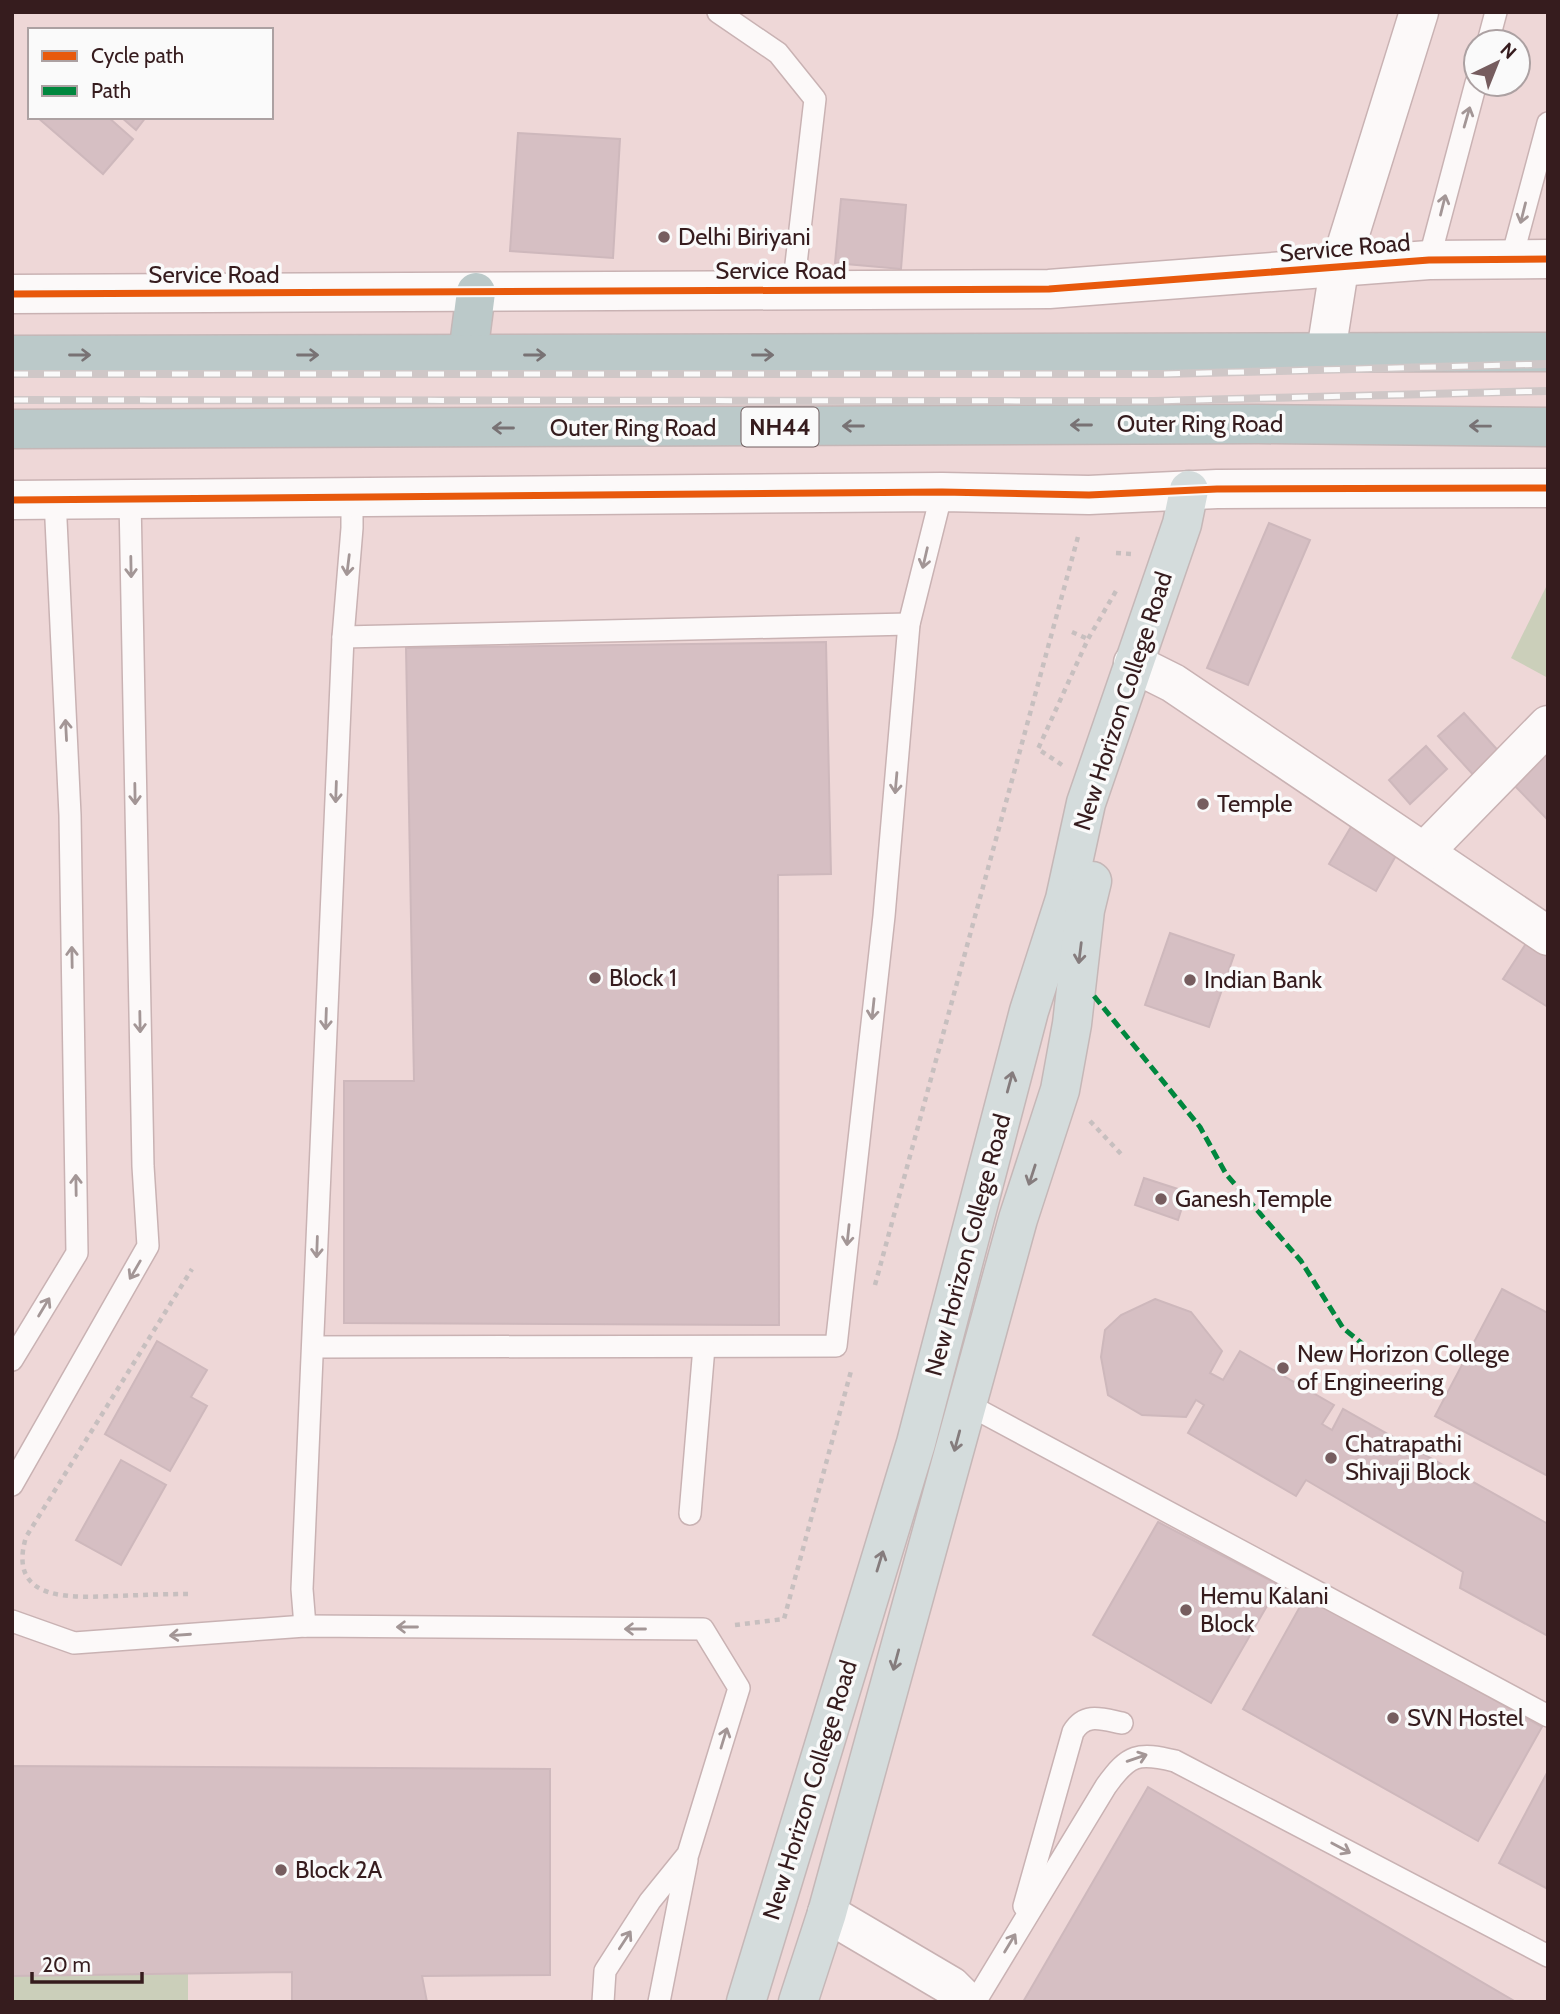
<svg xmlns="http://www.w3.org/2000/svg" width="1560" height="2014" font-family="Cabin,sans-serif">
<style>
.green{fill:#cbcfba}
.building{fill:#d6bfc3;stroke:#ceb8bc;stroke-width:2}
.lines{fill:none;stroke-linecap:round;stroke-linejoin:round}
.lane-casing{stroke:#c9b2b3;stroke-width:24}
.street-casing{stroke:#c9b2b3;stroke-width:41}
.secondary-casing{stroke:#c9b2b3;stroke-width:41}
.primary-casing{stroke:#c5b7b7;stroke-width:41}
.highway-casing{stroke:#c5b7b7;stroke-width:41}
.path{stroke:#c7bfbf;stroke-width:4.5;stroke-dasharray:5 5;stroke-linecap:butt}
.lane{stroke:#fcf9f9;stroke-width:21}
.street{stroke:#fcf9f9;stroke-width:38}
.secondary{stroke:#fcf9f9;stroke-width:38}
.primary{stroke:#d4dcdc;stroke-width:38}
.highway{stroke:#bbc9c9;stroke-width:38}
.rail-casing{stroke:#cfc7c7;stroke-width:8}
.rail{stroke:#fafafa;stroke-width:5;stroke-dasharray:16;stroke-linecap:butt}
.quiet{stroke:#00873e;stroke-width:5;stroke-dasharray:10 5;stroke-linecap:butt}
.cycleway-casing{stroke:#fafafa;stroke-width:11}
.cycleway{stroke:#e8590c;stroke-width:7}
.oneway{stroke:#a39696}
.oneway2{stroke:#787274}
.oneway3{stroke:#857c7d}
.poi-dot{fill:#765d5f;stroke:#fafafa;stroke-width:2.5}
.labels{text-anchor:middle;stroke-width:7;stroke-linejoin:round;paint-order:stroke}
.shield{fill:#fafafa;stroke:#715f60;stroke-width:2}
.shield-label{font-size:23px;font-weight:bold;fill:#361c1e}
.poi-label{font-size:24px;fill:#361c1e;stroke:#fafafa;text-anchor:start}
.street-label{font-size:24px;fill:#361c1e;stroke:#fafafa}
</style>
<rect width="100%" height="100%" fill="#eed7d7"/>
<g class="green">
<polygon points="1548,583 1548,678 1511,658"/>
<polygon points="188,1974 188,2002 12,2002 12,1976"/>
</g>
<g class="building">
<polygon points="37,117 108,117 133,139 103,174"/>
<polygon points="121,117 146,117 136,130"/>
<polygon points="518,133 620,139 613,258 510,251"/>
<polygon points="841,199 906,205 901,269 835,263"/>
<polygon points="1269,523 1310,540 1248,685 1207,668"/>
<polygon points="826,642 831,874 778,875 779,1325 344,1323 344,1081 414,1081 406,648"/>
<polygon points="1464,713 1503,756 1477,779 1438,736"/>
<polygon points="1426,746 1447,769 1410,804 1389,780"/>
<polygon points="1548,750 1548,816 1546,818 1512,783"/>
<polygon points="1352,825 1398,852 1376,891 1329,864"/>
<polygon points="1170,933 1234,955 1209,1027 1145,1005"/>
<polygon points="1527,942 1548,955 1548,1007 1503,979"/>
<polygon points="1144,1178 1187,1192 1178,1220 1135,1205"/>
<polygon points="1502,1289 1548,1313 1548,1476 1435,1416"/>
<polygon points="1155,1299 1191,1312 1222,1351 1210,1373 1223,1380 1240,1351 1334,1405 1322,1424 1332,1430 1343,1409 1548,1524 1548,1636 1460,1588 1463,1572 1306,1480 1296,1496 1188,1433 1204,1405 1196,1400 1186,1417 1142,1415 1108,1395 1101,1357 1105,1330 1121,1315"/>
<polygon points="157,1341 207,1370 191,1397 207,1406 170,1471 105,1434"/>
<polygon points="121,1460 166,1485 121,1565 76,1540"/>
<polygon points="1158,1522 1279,1585 1211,1703 1093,1635"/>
<polygon points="1307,1594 1542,1727 1478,1841 1243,1709"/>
<polygon points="12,1766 550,1769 550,1975 422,1976 427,2002 292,2002 292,1972 12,1976"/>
<polygon points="1548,1771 1548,1889 1499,1863"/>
<polygon points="1148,1787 1516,2002 1023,2002"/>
</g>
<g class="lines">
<g class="lane-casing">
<g id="lane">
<polyline points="718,12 778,53 815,99 793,290"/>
<polyline points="1488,42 1496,12"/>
<polyline points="1429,260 1476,83"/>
<polyline points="1511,261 1548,123"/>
<polyline points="343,637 909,624"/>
<polyline points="313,1347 836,1346 884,916 909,624 942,492"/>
<polyline points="12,1360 77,1253 70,815 55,499"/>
<polyline points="967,1404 1548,1716"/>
<polyline points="12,1485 148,1246 143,1166 130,499"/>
<polyline points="690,1514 704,1347"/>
<polyline points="12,1621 74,1643 305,1626 703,1629 739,1688 688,1854 650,1901 605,1971 603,2002"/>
<polyline points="305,1626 302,1589 343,637 352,528 352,497"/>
<path d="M 1024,1906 L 1073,1732 C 1085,1712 1102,1719 1122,1723"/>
<polyline points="659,2002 687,1860"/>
<path d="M 975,2002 L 1106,1786 C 1129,1754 1138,1752 1175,1761 L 1548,1956"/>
</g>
</g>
<g class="street-casing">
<g id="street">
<polyline points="1133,663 1173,683 1548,936"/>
<polyline points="1424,852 1548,725"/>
<polyline points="827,1913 951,1986 967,2002"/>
</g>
</g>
<g class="secondary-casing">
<g id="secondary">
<polyline points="12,294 1049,289 1429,260 1548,259"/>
<polyline points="1326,352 1339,269 1419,12"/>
<polyline points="12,500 942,492 1089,495 1217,489 1548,488"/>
</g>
</g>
<g class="primary-casing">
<g id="primary">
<polyline points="746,2002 916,1443 1029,1011 1065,899 1086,803 1182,524 1189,490"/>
<polyline points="798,2002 827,1913 1018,1219 1060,1090 1072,1024 1085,910 1092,881"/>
</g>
</g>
<g class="highway-casing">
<g id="highway">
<polyline points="468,354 476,292"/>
<polyline points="12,355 1548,352"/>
<polyline points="12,429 1258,424 1548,427"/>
</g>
</g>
<g class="path">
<polyline points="1116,553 1132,554"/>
<polyline points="1072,632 1088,639"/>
<polyline points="1062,765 1038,749 1088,639 1116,591"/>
<polyline points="1090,1121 1121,1154"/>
<polyline points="875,1285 1079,533"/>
<path d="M 188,1594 C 165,1594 141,1595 117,1596 C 75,1597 6,1604 26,1537 L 192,1269"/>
<polyline points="735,1625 784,1619 851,1371"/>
</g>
<use href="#lane" class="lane"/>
<use href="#street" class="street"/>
<use href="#secondary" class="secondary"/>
<use href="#primary" class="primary"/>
<use href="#highway" class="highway"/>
<g class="rail-casing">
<g id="rail">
<polyline points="12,374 1164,374 1548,364"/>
<polyline points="12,400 1154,401 1548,391"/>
</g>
</g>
<use href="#rail" class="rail"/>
<polyline class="quiet" points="1094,996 1200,1127 1226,1174 1301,1261 1343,1328 1374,1353"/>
<g class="cycleway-casing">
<g id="cycleway">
<polyline points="12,294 1049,289 1429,260 1548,259"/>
<polyline points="12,500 942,492 1089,495 1217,489 1548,488"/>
</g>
</g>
<use href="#cycleway" class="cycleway"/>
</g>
<defs><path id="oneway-shaft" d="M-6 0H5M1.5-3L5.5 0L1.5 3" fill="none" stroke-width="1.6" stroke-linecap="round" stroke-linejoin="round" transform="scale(1.75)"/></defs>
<g class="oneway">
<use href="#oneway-shaft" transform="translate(1467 117) rotate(-74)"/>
<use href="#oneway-shaft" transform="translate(1443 205) rotate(-76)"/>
<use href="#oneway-shaft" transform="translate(1523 213) rotate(104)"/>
<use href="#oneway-shaft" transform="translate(925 558) rotate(103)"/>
<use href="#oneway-shaft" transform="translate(348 565) rotate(97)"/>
<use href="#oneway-shaft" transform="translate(131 567) rotate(89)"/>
<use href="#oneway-shaft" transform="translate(66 730) rotate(-93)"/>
<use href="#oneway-shaft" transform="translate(896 783) rotate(95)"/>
<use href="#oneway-shaft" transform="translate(336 792) rotate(92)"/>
<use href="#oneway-shaft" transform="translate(135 794) rotate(89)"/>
<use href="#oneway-shaft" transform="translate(72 957) rotate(-91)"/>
<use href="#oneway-shaft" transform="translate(873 1009) rotate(96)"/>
<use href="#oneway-shaft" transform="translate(326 1019) rotate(92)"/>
<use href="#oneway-shaft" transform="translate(140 1022) rotate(89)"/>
<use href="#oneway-shaft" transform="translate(76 1185) rotate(-91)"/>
<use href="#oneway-shaft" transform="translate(848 1235) rotate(96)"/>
<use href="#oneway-shaft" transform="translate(317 1247) rotate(92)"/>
<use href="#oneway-shaft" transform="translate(135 1270) rotate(120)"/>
<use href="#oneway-shaft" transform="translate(44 1307) rotate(-59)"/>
<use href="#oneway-shaft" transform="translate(407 1627) rotate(-180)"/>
<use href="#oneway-shaft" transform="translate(635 1629) rotate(-180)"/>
<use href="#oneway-shaft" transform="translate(180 1635) rotate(176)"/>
<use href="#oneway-shaft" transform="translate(724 1738) rotate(-73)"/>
<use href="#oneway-shaft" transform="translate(1137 1758) rotate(-19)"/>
<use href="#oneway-shaft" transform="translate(1341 1848) rotate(28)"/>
<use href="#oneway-shaft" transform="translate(625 1940) rotate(-57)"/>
<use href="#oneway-shaft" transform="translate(1010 1943) rotate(-59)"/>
</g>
<g class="oneway2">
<use href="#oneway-shaft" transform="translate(80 355)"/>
<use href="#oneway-shaft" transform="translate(308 355)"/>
<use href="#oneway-shaft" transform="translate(535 355)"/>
<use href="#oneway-shaft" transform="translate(763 355)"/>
<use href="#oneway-shaft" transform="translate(1081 425) rotate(180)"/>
<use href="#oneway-shaft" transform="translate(853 426) rotate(180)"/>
<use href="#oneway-shaft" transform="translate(1480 426) rotate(-179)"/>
<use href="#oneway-shaft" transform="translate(503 428) rotate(180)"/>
</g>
<g class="oneway3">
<use href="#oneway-shaft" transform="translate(1080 953) rotate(97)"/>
<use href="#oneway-shaft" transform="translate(1010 1082) rotate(-75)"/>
<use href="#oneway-shaft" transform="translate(1032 1175) rotate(108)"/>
<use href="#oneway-shaft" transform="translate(957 1441) rotate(105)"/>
<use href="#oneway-shaft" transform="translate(880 1561) rotate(-73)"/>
<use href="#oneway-shaft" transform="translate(896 1660) rotate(105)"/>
</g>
<g class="poi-dot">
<circle cx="664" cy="237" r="7"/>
<circle cx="1203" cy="804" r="7"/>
<circle cx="595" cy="978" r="7"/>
<circle cx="1190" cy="980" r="7"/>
<circle cx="1161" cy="1199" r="7"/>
<circle cx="1283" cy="1368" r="7"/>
<circle cx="1331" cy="1458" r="7"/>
<circle cx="1186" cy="1610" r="7"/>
<circle cx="1393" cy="1718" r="7"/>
<circle cx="281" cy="1870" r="7"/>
</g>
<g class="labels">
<rect class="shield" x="741.5" y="407.5" width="77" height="39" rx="5"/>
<g class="shield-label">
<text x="780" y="435">NH44</text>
</g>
<g class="poi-label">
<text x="678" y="245">Delhi Biriyani</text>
<text x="1217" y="812">Temple</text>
<text x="609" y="986">Block 1</text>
<text x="1204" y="988">Indian Bank</text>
<text x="1175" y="1207">Ganesh Temple</text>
<text x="1297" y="1362">New Horizon College<tspan x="1297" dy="28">of Engineering</tspan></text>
<text x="1345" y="1452">Chatrapathi<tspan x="1345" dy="28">Shivaji Block</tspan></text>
<text x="1200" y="1604">Hemu Kalani<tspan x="1200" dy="28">Block</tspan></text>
<text x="1407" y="1726">SVN Hostel</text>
<text x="295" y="1878">Block 2A</text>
</g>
<g class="street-label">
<text transform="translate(1345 248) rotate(-5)" y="8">Service Road</text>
<text x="781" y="279">Service Road</text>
<text x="214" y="283">Service Road</text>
<text x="1200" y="432">Outer Ring Road</text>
<text x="633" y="436">Outer Ring Road</text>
<text transform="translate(1123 701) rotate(-72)" y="8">New Horizon College Road</text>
<text transform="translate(968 1245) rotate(-75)" y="8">New Horizon College Road</text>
<text transform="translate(810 1790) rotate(-73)" y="8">New Horizon College Road</text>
</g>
</g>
<rect width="1560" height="2014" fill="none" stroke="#361c1e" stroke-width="28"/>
<rect x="28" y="28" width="245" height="91" fill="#fafafa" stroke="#aca1a2" stroke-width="2"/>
<rect x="42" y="51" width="35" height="10" fill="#e8590c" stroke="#aca1a2" stroke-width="2"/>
<text x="91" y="63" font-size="21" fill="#361c1e">Cycle path</text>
<rect x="42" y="86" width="35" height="10" fill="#00873e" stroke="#aca1a2" stroke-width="2"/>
<text x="91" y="98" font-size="21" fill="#361c1e">Path</text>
<g transform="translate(1497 63) rotate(43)"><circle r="33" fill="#fafafa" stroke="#aca1a2" stroke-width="2"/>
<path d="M0-5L12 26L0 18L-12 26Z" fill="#765d5f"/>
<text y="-10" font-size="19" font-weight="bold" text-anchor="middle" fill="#361c1e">N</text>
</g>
<path d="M32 1972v10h110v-10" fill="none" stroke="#361c1e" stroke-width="3.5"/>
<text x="42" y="1972" font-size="21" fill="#361c1e" stroke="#fafafa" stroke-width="5" paint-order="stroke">20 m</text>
</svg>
